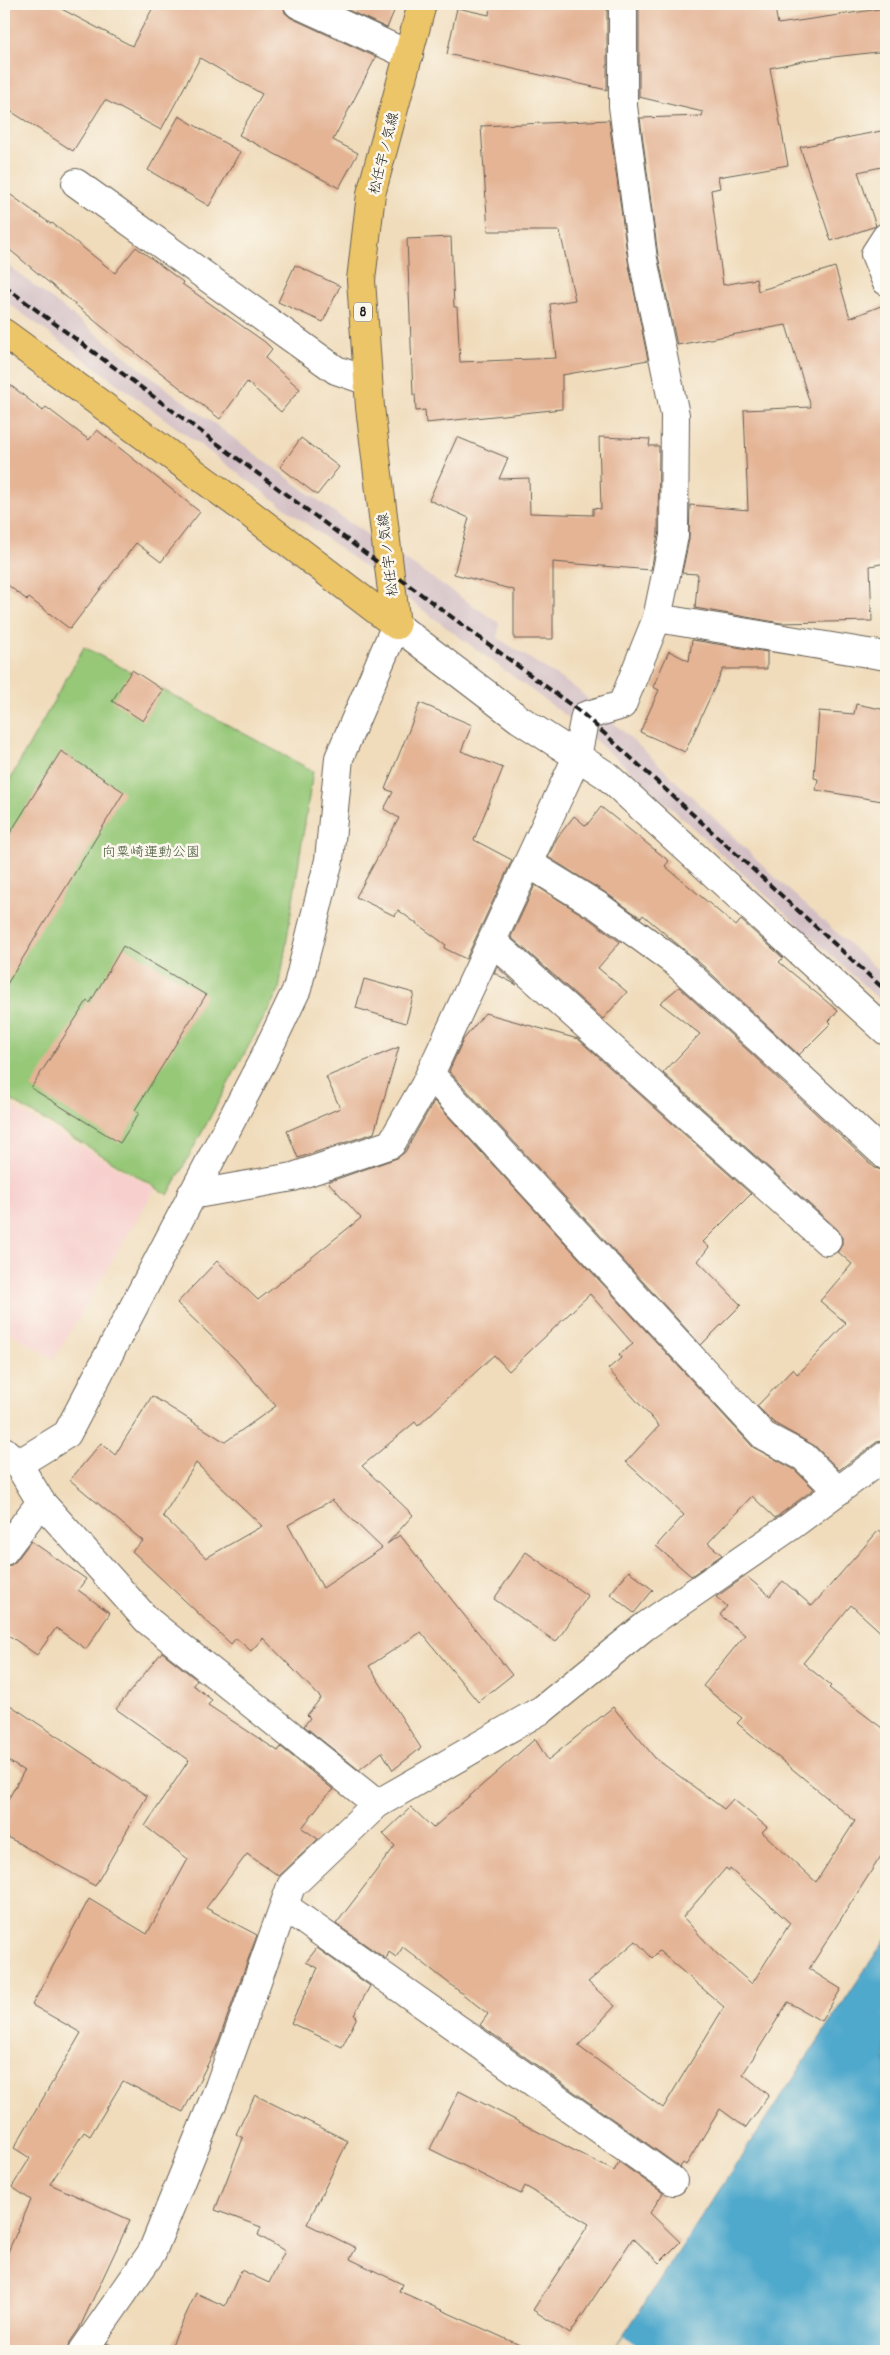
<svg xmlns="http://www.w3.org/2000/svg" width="890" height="2355" font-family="Pangolin,'Klee One',sans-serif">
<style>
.built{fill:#f7d0ce}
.industrial{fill:#d2bec4}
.green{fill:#96c878;stroke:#59724a}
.water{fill:#4fa9cc;stroke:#366274}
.pier{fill:#f0dcbb}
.building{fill:#e4b495;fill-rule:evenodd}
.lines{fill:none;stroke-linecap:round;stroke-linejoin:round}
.minor-casing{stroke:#665f54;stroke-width:30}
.major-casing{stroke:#665f54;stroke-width:30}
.minor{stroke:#fff;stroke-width:28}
.major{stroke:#edc569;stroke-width:28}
.rail{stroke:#1c1c1c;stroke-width:4;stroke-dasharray:8 4;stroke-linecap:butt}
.labels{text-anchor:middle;stroke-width:5;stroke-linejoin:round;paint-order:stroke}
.shield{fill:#fbf7ec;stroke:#5f5e5a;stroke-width:1}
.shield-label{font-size:12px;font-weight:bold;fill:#1c1c1c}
.street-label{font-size:14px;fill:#1c1c1c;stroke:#fbf7ec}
.park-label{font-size:14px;fill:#47583c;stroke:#fbf7ec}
</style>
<rect width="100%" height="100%" fill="#fbf7ec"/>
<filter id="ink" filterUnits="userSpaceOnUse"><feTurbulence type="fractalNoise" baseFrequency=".02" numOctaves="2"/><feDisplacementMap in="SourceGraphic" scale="10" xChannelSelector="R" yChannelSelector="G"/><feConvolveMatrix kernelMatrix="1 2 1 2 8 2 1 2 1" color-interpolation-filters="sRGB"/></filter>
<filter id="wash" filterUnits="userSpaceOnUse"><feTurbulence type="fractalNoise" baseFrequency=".0096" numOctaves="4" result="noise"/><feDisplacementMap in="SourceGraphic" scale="20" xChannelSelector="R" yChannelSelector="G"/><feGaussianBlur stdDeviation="1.12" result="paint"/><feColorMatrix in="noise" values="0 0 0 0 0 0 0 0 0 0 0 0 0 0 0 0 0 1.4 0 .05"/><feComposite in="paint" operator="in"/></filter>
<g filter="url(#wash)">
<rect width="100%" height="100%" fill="#f0dcbb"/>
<polygon class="built" points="4,1102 155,1189 54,1359 4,1329"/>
<polygon class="industrial" points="4,262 175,395 337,514 499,623 498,638 577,689 650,756 780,882 886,977 886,1006 641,780 569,718 4,300"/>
<polygon class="green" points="84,647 313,771 279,990 168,1195 4,1096 4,790"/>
<polygon class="water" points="886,1938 886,2351 613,2351 864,1971"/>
<polygon class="pier" points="624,2336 648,2351 613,2351"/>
<g id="blocks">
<g class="building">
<polygon points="4,4 52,4 132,46 155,4 283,4 285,13 291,18 376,57 333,140 358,153 339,188 239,135 262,94 200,58 161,130 105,100 73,151 4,107"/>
<polygon points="335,4 397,4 387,28"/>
<polygon points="490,4 607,4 607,90 447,54 457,8 489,15"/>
<polygon points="639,4 774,4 778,24 886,8 886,51 807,60 770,68 788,165 718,177 720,188 711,190 723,285 756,279 758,291 835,267 850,318 886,304 886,563 870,566 872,621 781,623 695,608 698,574 682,573 689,539 690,505 748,510 744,410 811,407 786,325 677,345 658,256 640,118 702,116 703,112 639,97"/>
<polygon points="179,116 240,152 209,206 148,170"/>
<polygon points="609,120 628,261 648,360 562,375 562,409 426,423 425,410 416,411 415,394 413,395 407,239 451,237 454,307 457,307 460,362 556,358 550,304 575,300 560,231 488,231 481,126"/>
<polygon points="886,130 886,166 858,172 876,226 831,241 800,147"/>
<polygon points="4,190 51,224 52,223 115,273 136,247 183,282 182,284 265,342 272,349 265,358 300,389 281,412 247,382 220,419 101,326 4,245"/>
<polygon points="295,265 340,286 323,322 278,302"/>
<polygon points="4,380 43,411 46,407 89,440 97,430 200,512 161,562 136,543 70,629 29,598 27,600 4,582"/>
<polygon points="457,437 508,458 499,479 529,478 530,513 593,515 593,508 601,509 599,437 650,439 649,446 659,446 658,534 651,570 553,562 553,639 514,639 514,590 454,574 469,518 429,500"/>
<polygon points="301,438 339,467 317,495 280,467"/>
<polygon points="692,640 767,652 767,669 723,669 685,752 640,732 659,690 653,687 669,651 689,661"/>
<polygon points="132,670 163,690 143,721 112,701"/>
<polygon points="420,703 472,725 461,751 503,768 474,840 512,860 466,959 444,948 446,945 398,910 395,916 356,897 399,818 384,809 393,792 385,789"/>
<polygon points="856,704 886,710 886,777 882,801 816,790 818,779 814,778 819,711 854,714"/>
<polygon points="61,751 124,792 4,989 4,843"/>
<polygon points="601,807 669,861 665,866 736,926 741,920 783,958 779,962 838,1011 829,1021 831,1023 799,1055 702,965 643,915 641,918 606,893 548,857 557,838 574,816 586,826"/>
<polygon points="535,885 589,919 620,942 598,968 627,992 603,1019 511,937"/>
<polygon points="123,946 206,995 135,1110 139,1113 120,1143 31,1088 87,1001 90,1003"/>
<polygon points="497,967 517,985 494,973"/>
<polygon points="364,979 414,993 406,1023 356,1008"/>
<polygon points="679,987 875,1168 886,1171 886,1440 877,1442 839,1470 815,1446 774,1423 757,1406 793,1369 797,1374 802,1370 846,1323 820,1301 852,1264 838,1252 842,1244 842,1236 837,1229 663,1073 700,1034 660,1003"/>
<polygon points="485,1013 578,1039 751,1194 703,1242 709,1247 698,1261 741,1305 701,1345 449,1071 463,1040"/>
<polygon points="399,1047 374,1133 298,1158 287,1131 340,1108 326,1077"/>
<path d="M 434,1101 L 753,1447 L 795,1470 L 814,1489 L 775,1518 L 752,1496 L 708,1543 L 722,1555 L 691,1576 L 656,1546 L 684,1515 L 626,1462 L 659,1426 L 608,1369 L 621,1358 L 619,1355 L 633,1344 L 590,1294 L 509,1371 L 494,1355 L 418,1426 L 415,1422 L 362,1466 L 413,1515 L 387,1544 L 400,1535 L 512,1675 L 478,1702 L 421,1632 L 369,1666 L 421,1748 L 393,1770 L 382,1752 L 359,1770 L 304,1726 L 310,1718 L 307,1715 L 321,1698 L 263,1638 L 251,1651 L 236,1638 L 231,1644 L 132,1551 L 143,1541 L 70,1480 L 101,1443 L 115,1455 L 152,1396 L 225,1442 L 276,1406 L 235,1359 L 177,1303 L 217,1261 L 258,1300 L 361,1218 L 328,1182 L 397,1158 L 405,1152 ZM 196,1463 L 262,1526 L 206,1558 L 163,1516 ZM 332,1500 L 382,1548 L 323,1588 L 288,1525 Z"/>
<path d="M 879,1530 L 884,1534 L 886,1532 L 886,1637 L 851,1605 L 803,1663 L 831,1686 L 829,1688 L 886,1731 L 886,1848 L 809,1969 L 841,1989 L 821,2021 L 788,2002 L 743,2074 L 769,2095 L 746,2128 L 720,2109 L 686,2165 L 683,2163 L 680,2167 L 480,2025 L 488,2014 L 403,1947 L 396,1957 L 389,1952 L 386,1959 L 336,1924 L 395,1846 L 383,1834 L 411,1807 L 433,1828 L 535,1739 L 548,1760 L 613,1707 L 655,1758 L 724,1809 L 733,1799 L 767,1827 L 762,1832 L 816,1882 L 855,1821 L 737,1723 L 742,1718 L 703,1686 L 745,1635 L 720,1615 L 727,1606 L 716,1597 L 746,1576 L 770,1596 L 783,1581 L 812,1606 ZM 726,1868 L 729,1871 L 730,1869 L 790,1923 L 752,1984 L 716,1953 L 683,1917 ZM 636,1941 L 652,1958 L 659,1951 L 724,2007 L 663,2108 L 578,2046 L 615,2006 L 588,1982 Z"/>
<polygon points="31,1541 86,1579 78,1590 110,1613 86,1649 56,1628 37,1655 4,1632 4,1566 11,1565 16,1561"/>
<polygon points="526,1552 588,1596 556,1642 494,1599"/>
<polygon points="629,1571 653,1590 634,1613 610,1594"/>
<polygon points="162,1652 197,1680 193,1685 212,1700 208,1705 278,1751 281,1747 334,1790 326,1796 302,1828 318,1839 279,1876 247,1854 206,1908 257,1935 216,2048 183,2112 123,2081 90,2136 84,2132 50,2184 130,2220 79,2329 70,2342 68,2351 4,2351 4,2261 31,2200 12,2187 30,2158 14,2148 81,2033 32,2005 89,1899 147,1934 188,1859 145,1826 189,1760 116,1709"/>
<polygon points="4,1701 147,1796 95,1886 4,1835 4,1807 24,1771 4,1758"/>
<polygon points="317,1948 370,1986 354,2015 357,2017 342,2047 291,2023 318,1968 306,1962"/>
<polygon points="459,2091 614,2171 619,2162 663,2193 650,2213 680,2242 659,2263 633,2238 570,2334 533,2310 589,2224 525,2186 521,2194 430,2149"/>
<polygon points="255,2095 348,2141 307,2224 356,2248 350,2259 402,2284 399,2291 533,2351 169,2351 196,2293 225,2306 241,2270 269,2283 285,2251 258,2235 261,2227 215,2210 243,2138 236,2134"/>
<polygon points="107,2343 123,2351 102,2351"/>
</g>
</g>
</g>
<g filter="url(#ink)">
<use href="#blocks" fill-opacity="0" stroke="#665f54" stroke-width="1"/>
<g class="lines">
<g class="minor-casing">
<g id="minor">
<polyline points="298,4 409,55"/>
<polyline points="623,4 623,106 643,259 675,415 674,536 657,618 886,656"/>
<polyline points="76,183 336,370 368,381"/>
<polyline points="886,237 875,254 886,281"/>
<polyline points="528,863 598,906 675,962 886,1156"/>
<polyline points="492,941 827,1241"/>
<polyline points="430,1074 764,1436 804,1457 838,1491"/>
<polyline points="191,1195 293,1177 391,1144 425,1085 577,757 585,716 622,705 657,618"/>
<polyline points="4,1451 18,1464 41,1502 147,1620 377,1804"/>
<polyline points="18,1464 67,1434 263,1060 297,989 329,860 339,758 396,625 519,719 606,775 886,1031"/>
<polyline points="4,1551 41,1502"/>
<polyline points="284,1906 673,2181"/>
<polyline points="83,2351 152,2252 219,2087 291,1886 377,1804 543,1709 644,1627 791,1526 886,1455"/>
</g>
</g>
<g class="major-casing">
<g id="major">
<polyline points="4,333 248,512 396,625"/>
<polyline points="396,625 370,407 361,280 371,194 422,4"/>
</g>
</g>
<use href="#minor" class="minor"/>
<use href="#major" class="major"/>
<polyline class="rail" points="4,286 583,714 886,991"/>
</g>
</g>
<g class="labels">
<rect class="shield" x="354" y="302.5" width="18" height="19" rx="4"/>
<g class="shield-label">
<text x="363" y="316">8</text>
</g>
<g class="street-label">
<text transform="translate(383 153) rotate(-76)" y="5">松任宇ノ気線</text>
<text transform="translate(387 555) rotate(-97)" y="5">松任宇ノ気線</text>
</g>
<g class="park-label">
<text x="151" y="856">向粟崎運動公園</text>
</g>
</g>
<rect width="890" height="2355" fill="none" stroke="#fbf7ec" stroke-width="20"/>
</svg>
